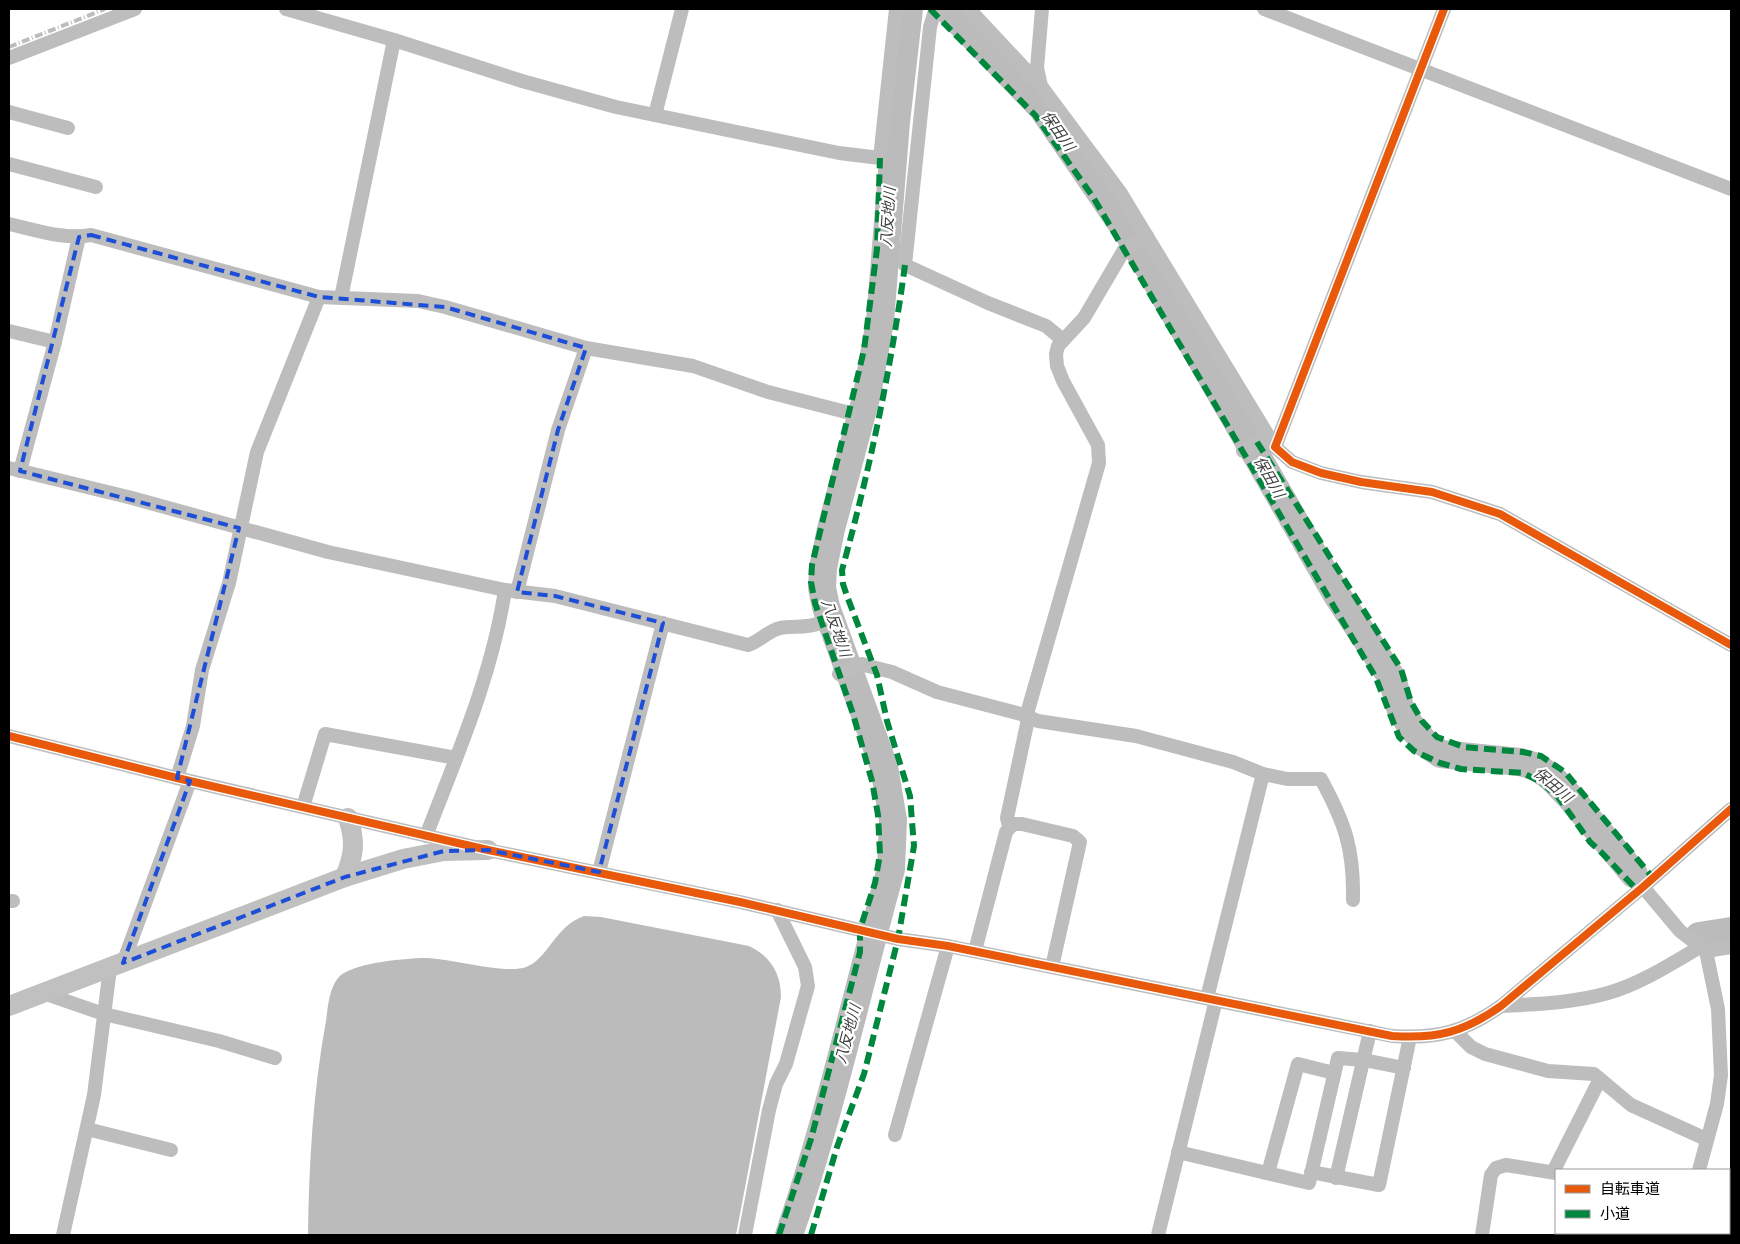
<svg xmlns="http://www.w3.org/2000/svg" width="1740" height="1244" font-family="Overpass,'Noto Sans JP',sans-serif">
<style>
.water{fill:#bbb}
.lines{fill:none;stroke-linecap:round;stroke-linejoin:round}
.river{stroke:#bbb;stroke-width:28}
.street{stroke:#bdbdbd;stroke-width:14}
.secondary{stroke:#c0c0c0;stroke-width:20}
.rail{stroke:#bdbdbd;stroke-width:4;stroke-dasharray:8 2.5 1 2.5;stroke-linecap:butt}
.quiet{stroke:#00873e;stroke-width:6;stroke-dasharray:12 6;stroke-linecap:butt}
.cycleway-casing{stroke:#fff;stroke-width:11}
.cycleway{stroke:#e8590c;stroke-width:8}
.marked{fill:none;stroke:#1d4ed8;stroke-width:4;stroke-dasharray:10 6;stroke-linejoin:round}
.labels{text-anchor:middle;stroke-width:4.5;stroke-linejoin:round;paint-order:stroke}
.water-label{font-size:15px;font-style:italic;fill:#3f3f3f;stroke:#fff}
</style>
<rect width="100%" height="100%" fill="#fff"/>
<path class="water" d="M 584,916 L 601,917 L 749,946 C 770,956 781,973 781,997 L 736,1235 L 308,1235 C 309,1164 313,1091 326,1021 C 328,1007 329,989 338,978 C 350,963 402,959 421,958 C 449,957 504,975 526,967 C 548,959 555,926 584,916 Z"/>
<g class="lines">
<g class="river">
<polyline points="947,9 1043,109 1130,236 1337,595 1392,678 1401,711 1411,726 1426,744 1441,754 1520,762 1537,767 1552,778 1571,798 1634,874"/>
<polyline points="1699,936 1731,931"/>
<path d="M 789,1235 C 830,1115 857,991 891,869 L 893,820 L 884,767 L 826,607 L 822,588 L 823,568 L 831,529 L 867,394 L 880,321 L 896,122 L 909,9"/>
</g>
<g class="street">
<polyline points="286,9 394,40 522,81 616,107 839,153 880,158 896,9"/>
<polyline points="940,9 934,14 930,27 905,265 988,303 1046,326 1063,340"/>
<polyline points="969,9 1040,85"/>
<polyline points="1042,9 1037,68 1041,86 1120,192 1275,447"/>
<polyline points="1264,9 1731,189"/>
<polyline points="1444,9 1275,447 1292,462 1321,473 1361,482 1432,492 1500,514 1731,645"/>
<polyline points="9,58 135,9"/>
<polyline points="9,112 68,128"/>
<polyline points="655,115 682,9"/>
<polyline points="9,164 96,187"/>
<path d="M 9,224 C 36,230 64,240 91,235 L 319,297 L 418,301 L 445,307 L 586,348 L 693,366 L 768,392 L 850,413"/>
<polyline points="341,298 394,40"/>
<polyline points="9,331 55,342"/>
<polyline points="1243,451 1268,436"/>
<path d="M 9,468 L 132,498 L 328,552 L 505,590 L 555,596 L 748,645 C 760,641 768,631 780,628 C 794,625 806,629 820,623"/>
<polyline points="20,471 55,342 79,237"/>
<polyline points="517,592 558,430 586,348"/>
<path d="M 839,674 L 862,664 L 868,666 L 892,672 L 937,692 L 1021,714 L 1038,721 L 1136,736 L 1233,762 L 1263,774 L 1287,779 L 1321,779 C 1345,823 1354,849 1353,900"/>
<path d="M 9,736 L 177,778 L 488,850 L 740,902 L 898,939 L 948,946 L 1392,1036 C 1438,1039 1464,1032 1501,1006 L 1643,887 L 1731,809"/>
<polyline points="177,778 193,726 202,670 229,583 257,452 319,297"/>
<polyline points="303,807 325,734 456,758"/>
<polyline points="1009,827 1007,818 1027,724 1028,710 1099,463 1098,445 1063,381 1057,366 1056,354 1058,346 1084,318 1124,250 1147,236"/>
<path d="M 426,836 C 457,755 492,676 505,590"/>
<polyline points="599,872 663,623"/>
<polyline points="1643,887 1680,931 1706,951 1731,947"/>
<polyline points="9,901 13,901"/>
<polyline points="975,951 1006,832 1013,824 1022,824 1073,836 1080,842 1052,967"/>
<polyline points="123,963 190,781"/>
<polyline points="43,993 104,1014 219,1041 275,1058"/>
<polyline points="1207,998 1263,774"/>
<path d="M 1501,1006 C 1537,1004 1573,1003 1608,993 C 1640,984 1671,964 1700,947"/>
<polyline points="1455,1031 1471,1047 1485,1054 1548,1071 1594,1074 1631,1105 1706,1139"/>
<polyline points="87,1129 171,1150"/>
<polyline points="895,1135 948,946"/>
<polyline points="1178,1152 1309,1183 1338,1058 1364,1060 1404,1068"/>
<polyline points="1699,1170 1717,1104 1721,1075 1718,1009 1706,951"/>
<polyline points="1311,1172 1379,1185 1410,1037"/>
<polyline points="1553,1172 1600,1079"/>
<polyline points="1268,1173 1298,1064 1334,1073"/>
<polyline points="1336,1178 1370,1031"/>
<polyline points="1725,1233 1726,1235"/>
<polyline points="63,1235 94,1095 110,968"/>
<polyline points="745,1235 769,1110 776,1084 786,1064 808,986 805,967 777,910"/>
<polyline points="1158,1235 1216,1000"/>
<polyline points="1482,1235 1491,1175 1496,1168 1506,1165 1556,1173"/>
</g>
<g class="secondary">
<path d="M 345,877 C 354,855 356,841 348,818"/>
<polyline points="9,1006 345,877 403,859 444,851 488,850"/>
</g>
<polyline class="rail" points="9,47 105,9"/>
<g class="quiet">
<polyline points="930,9 1035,115 1093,197 1376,678 1399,737 1414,751 1440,763 1461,769 1523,773 1541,782 1558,797 1590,842 1602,853 1638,891"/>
<polyline points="1257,442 1401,669 1411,702 1422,721 1437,737 1464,747 1523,752 1541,756 1565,772 1653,878"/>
<polyline points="779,1235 811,1139 860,952 860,929 875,883 880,854 878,815 872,781 853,714 815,603 811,582 812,565 864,350 877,249 880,158"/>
<path d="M 811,1235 L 837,1147 L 864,1074 L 898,939 L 914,846 L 910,796 L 887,721 L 877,675 L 847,596 L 843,584 L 842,570 C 870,469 891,368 905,265"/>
<polyline points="1661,1235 1663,1233"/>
</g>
<g class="cycleway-casing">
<g id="cycleway">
<polyline points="1444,9 1275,447 1292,462 1321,473 1361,482 1432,492 1500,514 1731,645"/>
<path d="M 9,736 L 177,778 L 488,850 L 740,902 L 898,939 L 948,946 L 1392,1036 C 1438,1039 1464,1032 1501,1006 L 1643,887 L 1731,809"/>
</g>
</g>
<use href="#cycleway" class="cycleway"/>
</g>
<path class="marked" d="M 91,235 L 319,297 L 445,307 L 586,348 L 558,430 L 517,592 L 555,596 L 663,623 L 599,872 L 488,850 L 444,851 L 345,877 L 123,963 L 190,781 L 177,778 L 239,528 L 20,471 L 79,237 Z"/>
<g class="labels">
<g class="water-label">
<text transform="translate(1058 131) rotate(55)" y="5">保田川</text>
<text transform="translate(888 217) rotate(-86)" y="5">八反地川</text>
<text transform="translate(1269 477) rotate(60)" y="5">保田川</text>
<text transform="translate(836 628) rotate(71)" y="5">八反地川</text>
<text transform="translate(1553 785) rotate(40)" y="5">保田川</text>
<text transform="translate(848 1034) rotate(-75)" y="5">八反地川</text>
</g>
</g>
<rect width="1740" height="1244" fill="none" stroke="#000000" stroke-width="20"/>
<rect x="1555" y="1169" width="175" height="65" fill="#ffffff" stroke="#999999"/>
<rect x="1565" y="1185" width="25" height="8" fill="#e8590c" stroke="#999999"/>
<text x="1600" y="1194" font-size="15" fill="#000000">自転車道</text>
<rect x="1565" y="1210" width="25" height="8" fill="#00873e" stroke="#999999"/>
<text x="1600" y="1219" font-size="15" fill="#000000">小道</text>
</svg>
